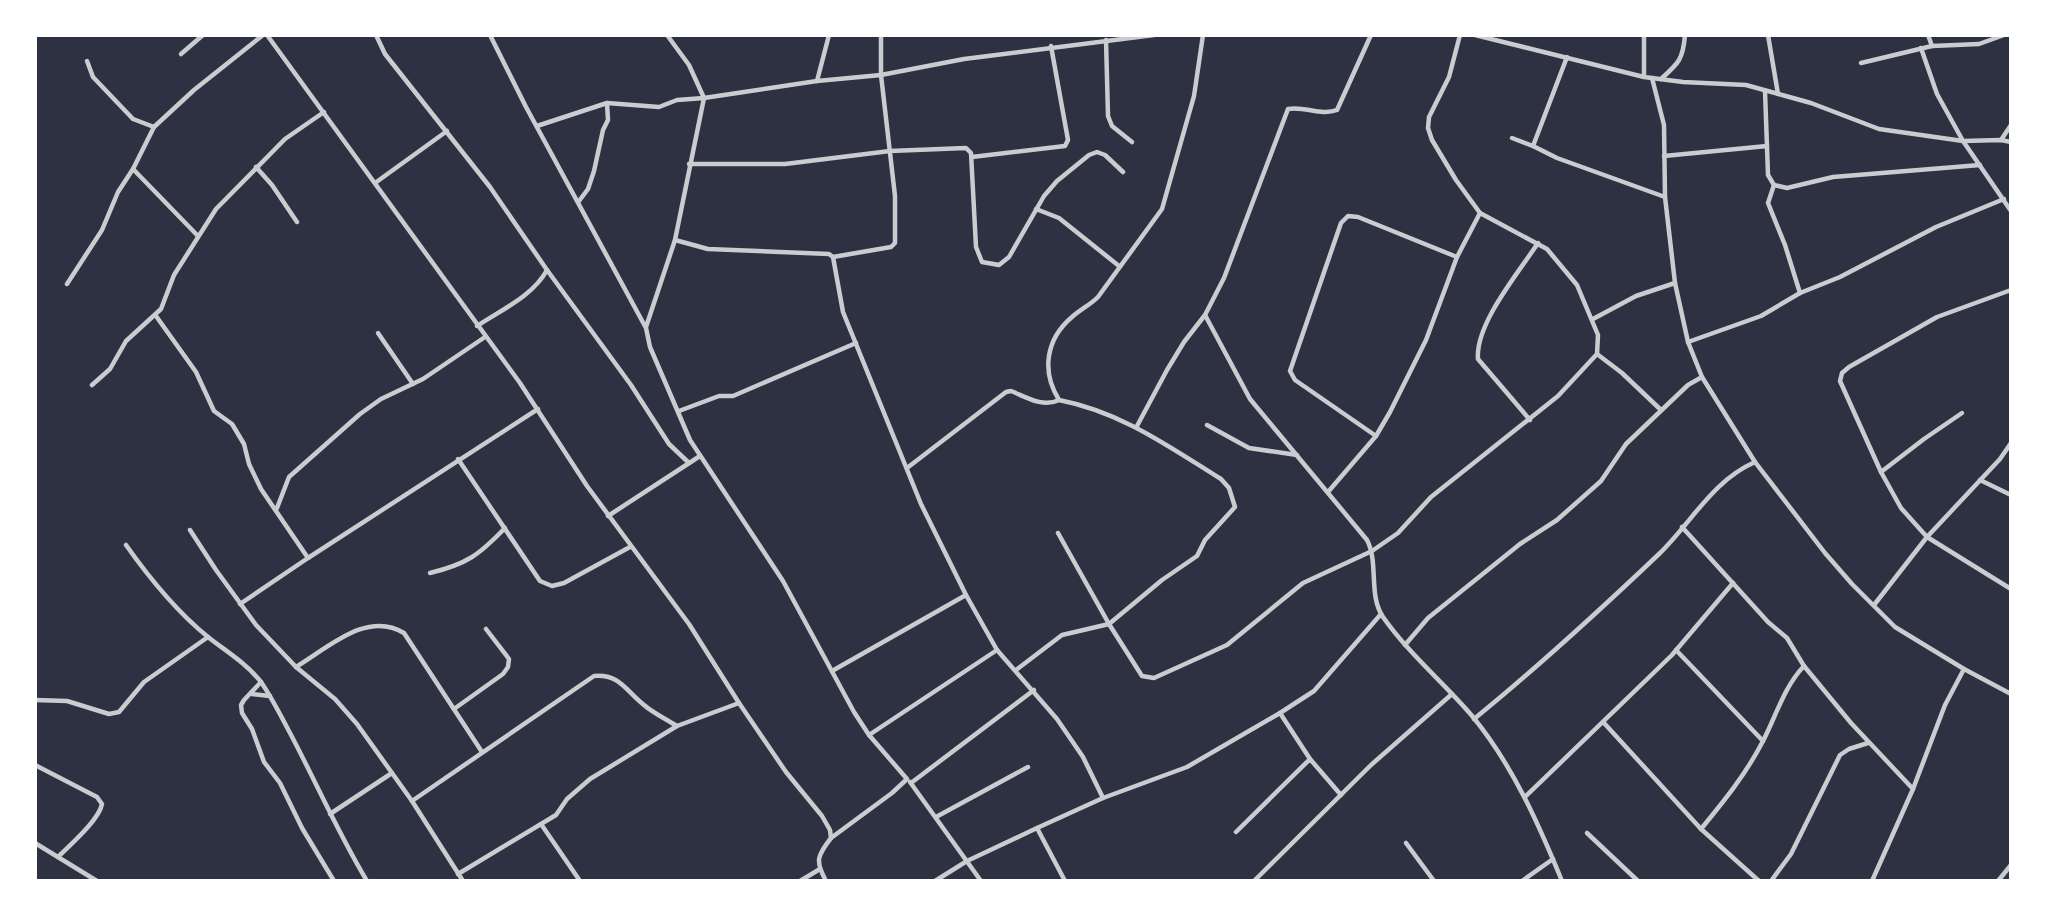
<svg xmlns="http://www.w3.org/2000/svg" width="2046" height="916" font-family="Commissioner,sans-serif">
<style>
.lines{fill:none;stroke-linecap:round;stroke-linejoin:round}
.minor{stroke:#caccd0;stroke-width:4.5}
</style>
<rect width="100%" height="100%" fill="#2d3142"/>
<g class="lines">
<g class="minor">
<path d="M 267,35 L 520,383 L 587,486 L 689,624 L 739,703 L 786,772 L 822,816 L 830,830 L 831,838 C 817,856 815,861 826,881"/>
<polyline points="376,35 385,54 490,187 547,270 631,385 669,444 689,463"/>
<polyline points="490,35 526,107 646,328 650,347 690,440 783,581 854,712 869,735 907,779 892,793 831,838"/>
<polyline points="1475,35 1644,77 1683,82 1746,85 1811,103 1879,129 1963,141 2001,140 2011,142"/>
<polyline points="1768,35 1778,94"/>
<polyline points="1928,35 1932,46"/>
<polyline points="1106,40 1108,116 1112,126 1132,142"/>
<polyline points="1921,48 1937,94 1963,141 2011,211"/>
<polyline points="181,54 203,35"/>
<polyline points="87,61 93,77 133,119 154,127"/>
<polyline points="1861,63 1932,46 1979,44 2004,35"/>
<polyline points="1644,76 1644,35"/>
<path d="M 1661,79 C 1679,63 1683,59 1685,35"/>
<polyline points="817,81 829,35"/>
<polyline points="1765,91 1768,175 1774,185 1787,188 1833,177 1980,165"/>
<polyline points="537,126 607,103 659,107 677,100 704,98 817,81 881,75 964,59 1154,35"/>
<polyline points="1512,138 1533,146 1567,57"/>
<polyline points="2001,140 2011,125"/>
<polyline points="1533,146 1557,158 1665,197"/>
<polyline points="1664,156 1767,146"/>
<polyline points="972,157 1065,146 1068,140 1051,46"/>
<polyline points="689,164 785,164 890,151 966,148 971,153 976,247 982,262 999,265 1009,257 1044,196 1057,181 1089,155 1097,152 1105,155 1123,172"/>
<polyline points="256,167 272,185 297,222"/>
<polyline points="133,169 198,236"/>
<polyline points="375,183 447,131"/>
<polyline points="1774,185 1768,203 1785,245 1800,293"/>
<polyline points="579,201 588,189 594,171 603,130 608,120 607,103"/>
<polyline points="1036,209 1059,218 1119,266"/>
<polyline points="675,240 708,249 829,254 833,257 891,247 895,243 895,196 881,75 881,35"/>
<polyline points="833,257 843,312 921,504 966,595 997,650 1057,719 1083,757 1103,798"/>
<polyline points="1675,283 1688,342 1702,377 1755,462 1825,553 1852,584 1895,627 1964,669 2011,694"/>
<polyline points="67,284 102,230 118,192 133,169 154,127 194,90 263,35"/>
<path d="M 1205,315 L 1250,399 L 1367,540 C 1379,563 1368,595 1383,617 C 1409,654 1444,683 1473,717 C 1513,766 1538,823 1562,881"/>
<polyline points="156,316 196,372 214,411 232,424 244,444 249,464 261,489 308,558 240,604"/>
<polyline points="1593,319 1636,296 1675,283 1665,197 1664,125 1652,78"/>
<path d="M 477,326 C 501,310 533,296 547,270"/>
<polyline points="646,327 675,240 704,98 689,65 667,35"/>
<polyline points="378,333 413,384"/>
<polyline points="1688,342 1761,316 1800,293 1840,277 1936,227 2004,199"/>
<polyline points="1597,354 1622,373 1661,410"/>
<polyline points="92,385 110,369 126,341 161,309 174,275 216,209 285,139 324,112"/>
<polyline points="679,411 719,396 733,396 856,343"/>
<path d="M 1530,420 L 1478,359 C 1475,324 1519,272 1538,243"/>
<polyline points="1207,425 1249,448 1297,455"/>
<path d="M 1137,426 L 1167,370 L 1184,342 L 1205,315 L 1224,278 L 1288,109 C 1305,106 1321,116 1337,110 L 1371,35"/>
<polyline points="1376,436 1295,380 1290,371 1341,223 1348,216 1358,217 1457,257"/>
<polyline points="2011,443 2000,459 1927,537 2011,589"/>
<polyline points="458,459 540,581 552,586 564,583 630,547"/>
<path d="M 907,468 L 1006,392 L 1011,391 C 1026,397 1043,408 1059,400"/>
<polyline points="1881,472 1924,439 1962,413"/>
<polyline points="1980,480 2011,495"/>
<polyline points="1328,492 1376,436 1390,412 1426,340 1457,257 1480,213"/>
<polyline points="277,508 289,477 360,414 381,399 423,379 485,337"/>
<polyline points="608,516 700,456"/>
<polyline points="1682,527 1768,622 1787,638 1804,666 1851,723 1913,789"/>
<polyline points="190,530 216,570 256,625 296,667 335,699 357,724 412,801 463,881"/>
<polyline points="1058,533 1109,624 1142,676 1154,678 1227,645 1303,583 1372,551 1398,533 1431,497 1558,396 1597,354 1598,335 1577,285 1547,249 1480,213 1456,180 1432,140 1428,128 1429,117 1449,77 1460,35"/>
<path d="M 126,545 C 150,579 176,611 208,637 C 227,652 246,663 261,682 C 272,698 281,716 290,733 C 316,782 338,833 367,881"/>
<polyline points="308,558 538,409"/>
<path d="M 430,573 C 467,564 479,555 505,528"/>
<polyline points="1874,605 1927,537 1901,508 1881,472 1840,381 1842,373 1849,367 1937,317 2011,290"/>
<polyline points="1405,645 1428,618 1520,544 1557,520 1601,481 1626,444 1688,385 1702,377"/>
<polyline points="1676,650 1763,741"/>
<path d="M 296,667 C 328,648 367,610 404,633 L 482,752"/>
<path d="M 1016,670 L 1062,635 L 1109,624 L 1162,580 L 1197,556 L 1205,540 L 1235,507 L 1229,488 L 1221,479 C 1168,446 1121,412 1059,400 C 1041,371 1046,339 1072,317 C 1081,309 1090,305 1098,297 L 1162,209 L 1194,96 L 1203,35"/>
<polyline points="832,671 966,595"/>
<polyline points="261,682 244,700 241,705 242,713 252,729 264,762 280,783 302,828 334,881"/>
<polyline points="252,694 270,696"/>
<polyline points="35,700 67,701 109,714 119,712 144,682 208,637"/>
<polyline points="454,709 503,674 508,667 509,659 486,629"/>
<polyline points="1280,713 1310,759"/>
<path d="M 1474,719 C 1538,667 1599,611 1659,554 C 1692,522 1712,481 1755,462"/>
<polyline points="1604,723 1701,829 1759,881"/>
<polyline points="869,735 997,650"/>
<path d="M 35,765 L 97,797 L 102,804 C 99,820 70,845 58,857"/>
<polyline points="910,782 981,881"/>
<polyline points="911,783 1034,690"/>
<polyline points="1525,797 1672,655 1733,583"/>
<path d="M 412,801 L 594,676 C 620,674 625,690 644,705 C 653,713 666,719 677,726"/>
<polyline points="330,814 392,773"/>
<polyline points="936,817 1028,767"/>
<polyline points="541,824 580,881"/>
<polyline points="1037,828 1065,881"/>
<path d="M 1701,829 C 1724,801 1746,774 1763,741 C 1776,716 1784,687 1804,666"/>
<polyline points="1236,832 1310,759 1341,795"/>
<polyline points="1587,833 1638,881"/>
<polyline points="35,843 97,881"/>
<polyline points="1406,843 1434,881"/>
<polyline points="458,874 556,815 567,799 590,779 677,726 739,703"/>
<polyline points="800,881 820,869"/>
<polyline points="935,881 967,861 1037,828 1103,798 1187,767 1280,713 1314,691 1381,614"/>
<polyline points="1254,881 1371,765 1452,694"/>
<polyline points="1522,881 1553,859"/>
<polyline points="1771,881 1791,854 1840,755 1849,749 1868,743"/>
<polyline points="1872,881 1913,789 1945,705 1964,669"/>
<polyline points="1998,881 2011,865"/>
</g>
</g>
<rect width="2046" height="916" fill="none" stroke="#ffffff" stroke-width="74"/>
</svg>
